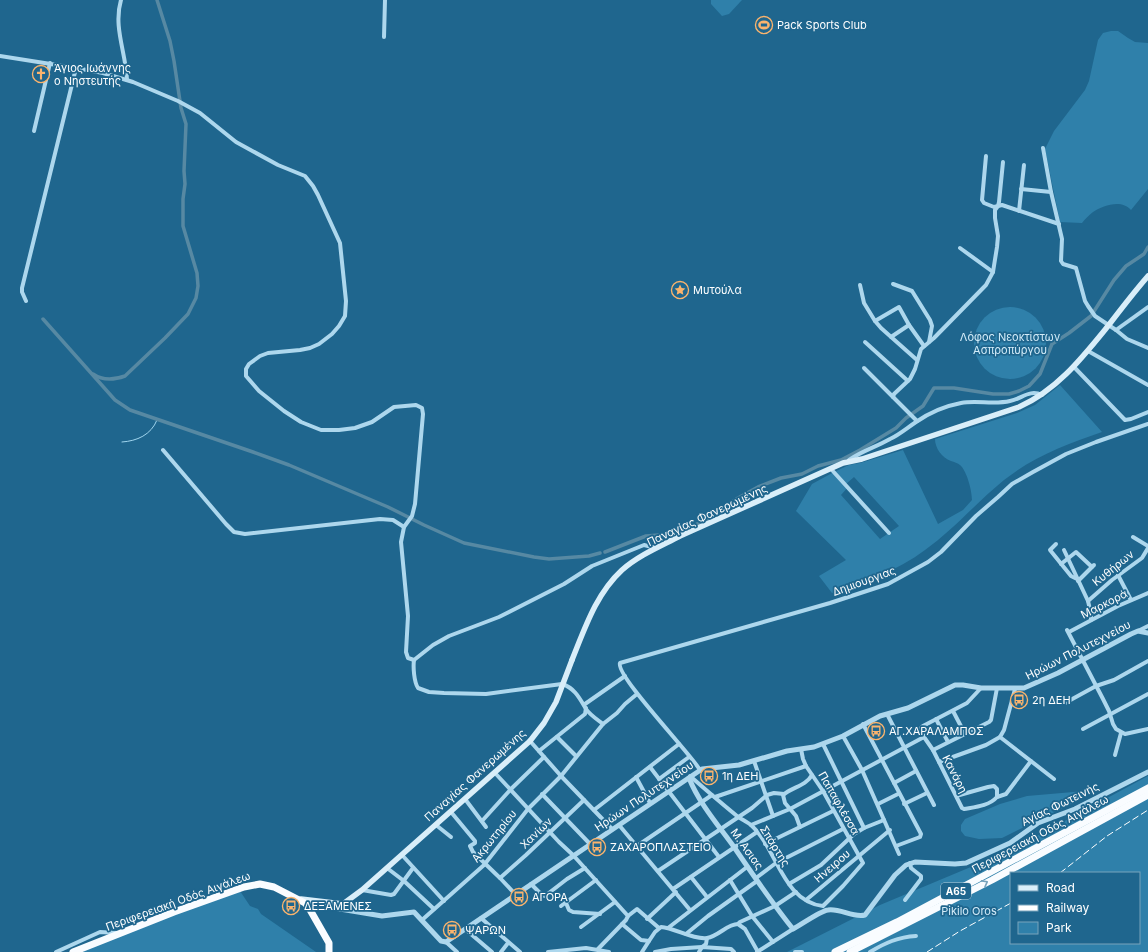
<svg xmlns="http://www.w3.org/2000/svg" width="1148" height="952" font-family="Inter,sans-serif">
<style>
.green{fill:#2f80aa;fill-rule:evenodd}
.lines{fill:none;stroke-linecap:round;stroke-linejoin:round}
.stream{stroke:#a0d5ee;stroke-width:1}
.canal{stroke:#5789a3;stroke-width:3.5}
.minor{stroke:#add7ed;stroke-width:4}
.tertiary{stroke:#add7ed;stroke-width:5}
.secondary{stroke:#d9eef9;stroke-width:5.5}
.trunk{stroke:#f9fcff;stroke-width:7}
.rail{stroke:#fff;stroke-width:1;stroke-dasharray:7 3;stroke-linecap:butt}
.secondary-bridge{stroke:#d9eef9;stroke-width:5.5}
.oneway{stroke:#76a2bb}
.labels{text-anchor:middle;stroke-width:3.5;stroke-linejoin:round;paint-order:stroke}
.shield{fill:#1f668e;stroke:#bcd1dd;stroke-width:1}
.shield-label{font-size:10px;font-weight:bold;fill:#fff}
.poi-label{font-size:11px;fill:#fff;stroke:#1f668e;text-anchor:start}
.park-label{font-size:11px;fill:#d3ecf9;stroke:#1f668e}
.street-label{font-size:11px;fill:#fff;stroke:#1f668e}
</style>
<rect width="100%" height="100%" fill="#1f668e"/>
<g class="green">
<polygon points="711,0 742,0 729,14 722,16 711,4"/>
<path d="M 1111,31 L 1118,31 L 1128,38 L 1135,42 L 1148,43 L 1148,189 L 1131,210 C 1122,199 1103,205 1093,212 C 1089,215 1085,219 1082,223 L 1060,222 L 1045,149 L 1054,131 L 1085,90 L 1089,81 L 1098,40 L 1103,33 Z"/>
<circle cx="1010" cy="343" r="36"/>
<path d="M 1060,385 L 1102,432 C 1067,444 1033,457 1004,480 C 977,502 953,530 925,550 C 897,571 865,582 832,593 L 819,576 L 846,560 L 796,511 L 812,484 L 834,472 L 849,465 L 860,463 L 903,450 L 938,524 L 963,510 L 972,500 C 972,491 967,471 960,465 C 958,463 954,462 951,461 C 942,458 935,448 935,439 L 1017,413 L 1035,405 ZM 854,477 L 899,526 L 880,539 L 841,495 L 848,487 L 846,484 Z"/>
<path d="M 1148,776 L 1148,952 L 787,952 L 880,905 L 1009,851 ZM 1011,873 L 1139,873 L 1139,943 L 1011,943 Z"/>
<polygon points="1085,791 1091,794 1002,838 979,839 965,836 961,831 961,825 965,819 1000,804 1027,796"/>
<polygon points="240,891 250,906 258,909 261,914 316,952 80,952 142,926"/>
</g>
<g class="lines">
<path class="stream" d="M 122,442 C 137,441 151,435 157,420"/>
<g class="canal">
<polyline points="43,319 115,400 130,410 253,452 289,465 388,507 424,525 464,543 534,557 549,559 589,556 600,553"/>
<path d="M 93,374 C 103,381 114,380 125,376 L 165,338 L 188,314 L 196,298 L 198,286 L 197,273 L 183,226 L 183,199 L 185,184 L 184,171 L 186,124 L 181,108 L 174,61 L 170,41 L 157,0"/>
<polyline points="605,552 646,536 672,534 687,529 707,519 738,498 758,487 781,478 802,474 818,466 841,460 860,450 896,428 906,418 923,406 934,388 954,388 993,394 1009,394 1019,391 1029,386 1040,374 1052,344 1069,333 1091,316 1114,280 1126,266 1144,254 1148,247"/>
</g>
<g class="minor">
<path d="M 121,0 C 113,27 126,53 127,80"/>
<polyline points="384,37 385,0"/>
<polyline points="0,56 76,68 103,73 133,82 178,101 200,113 236,142 278,165 305,176 313,186 318,195 340,243 346,301 345,316 339,326 332,334 319,344 310,348 300,350 268,353 260,356 249,364 246,369 246,376 259,391 284,411 301,422 321,430 339,430 355,428 372,422 394,407 416,405 422,408 423,414 415,504 412,516 404,527 401,542 408,616 406,652 408,658 414,660 433,645 449,636 499,617 564,584 592,566 644,545 656,548"/>
<polyline points="34,131 50,63"/>
<polyline points="1043,148 1051,192 1062,239 1061,261 1063,264 1076,268 1085,301 1088,306 1095,316 1116,330 1127,339 1148,348"/>
<polyline points="986,156 982,200 984,203 994,207 998,206 999,202 1003,162"/>
<polyline points="1021,189 1051,192"/>
<polyline points="1019,211 1024,165"/>
<polyline points="960,248 993,272"/>
<polyline points="893,284 912,291 930,320 932,326 929,342"/>
<polyline points="860,285 864,303 875,321 881,328 917,360"/>
<polyline points="26,301 22,292 22,288 76,68"/>
<polyline points="875,321 899,307 909,325 924,346"/>
<polyline points="1116,330 1148,307"/>
<polyline points="891,337 909,325"/>
<polyline points="865,342 908,381"/>
<polyline points="1088,351 1148,385"/>
<polyline points="1074,367 1125,420 1131,419 1148,412"/>
<polyline points="864,368 917,421"/>
<polyline points="893,397 894,394 910,379 915,369 921,349 934,338 986,285 993,272 997,247 998,236 995,218 995,210 998,206 1002,205 1059,224"/>
<polyline points="163,450 226,524 234,532 245,534 380,519 393,520 404,527"/>
<path d="M 849,460 C 862,451 876,447 890,439 C 899,435 907,428 916,422 C 929,413 945,406 961,403 C 977,400 994,405 1010,401 C 1022,399 1029,389 1042,395"/>
<polyline points="831,469 889,533"/>
<polyline points="1133,537 1148,546"/>
<polyline points="1056,544 1050,550 1071,576 1077,579"/>
<polyline points="1064,550 1088,601 1091,614 1091,620"/>
<polyline points="1061,564 1076,552 1092,567"/>
<polyline points="1118,575 1131,600"/>
<polyline points="1078,581 1094,565"/>
<polyline points="1088,601 1112,580 1142,558 1148,548"/>
<polyline points="1067,630 1103,699 1109,711 1113,724 1116,729 1125,734 1148,729"/>
<polyline points="1138,631 1148,626"/>
<polyline points="1069,632 1118,606 1148,593"/>
<path d="M 414,660 C 413,667 414,682 418,688 L 429,692 L 444,693 L 486,694 L 562,684 C 575,688 580,699 586,709 C 590,715 598,720 603,724"/>
<polyline points="1015,689 1004,730 1000,737 1054,779"/>
<polyline points="1065,703 1096,686 1114,680 1148,661"/>
<polyline points="585,704 625,676"/>
<polyline points="953,711 965,734"/>
<polyline points="887,714 934,805"/>
<polyline points="936,719 948,742"/>
<polyline points="863,724 921,834 920,837 896,846"/>
<polyline points="1083,729 1148,694"/>
<polyline points="843,736 862,770 899,854"/>
<polyline points="557,737 576,756"/>
<polyline points="530,741 561,776 612,829"/>
<polyline points="823,744 864,828"/>
<polyline points="933,750 989,722 991,720 997,688"/>
<polyline points="539,751 585,714 586,708"/>
<polyline points="1115,755 1121,733"/>
<polyline points="754,761 773,816"/>
<polyline points="939,762 986,745 1000,737"/>
<polyline points="650,767 719,857"/>
<path d="M 700,770 C 690,753 615,675 620,663 L 830,603 L 888,584 L 928,562 L 941,552 L 976,516 L 998,497 L 1012,484 L 1033,472 L 1066,454 L 1096,442 L 1148,424"/>
<polyline points="495,773 559,842 573,855 628,916 626,920 598,949"/>
<path d="M 690,776 C 706,790 721,803 737,816 C 742,820 748,822 752,826 C 777,849 783,902 823,906 L 843,886 L 863,863 L 823,791 L 806,766 L 803,759 L 801,749"/>
<polyline points="636,777 650,803"/>
<polyline points="659,779 689,757"/>
<polyline points="894,783 916,771"/>
<polyline points="542,794 590,844"/>
<path d="M 956,796 L 988,787 L 994,786 L 997,789 L 997,797 C 989,806 975,807 964,809 L 962,808 L 933,750 L 924,737 L 921,728 L 923,726 L 967,703 L 981,688"/>
<polyline points="715,797 806,766"/>
<polyline points="997,797 1006,794 1031,761"/>
<polyline points="465,799 486,827"/>
<polyline points="878,804 898,794"/>
<polyline points="904,804 927,793"/>
<polyline points="594,810 679,744"/>
<polyline points="451,812 475,841 475,843 470,846 473,852 500,878 516,895"/>
<polyline points="482,821 511,789 544,757"/>
<polyline points="436,825 451,837"/>
<polyline points="619,825 690,910"/>
<polyline points="751,825 790,809 924,737"/>
<path d="M 800,827 L 796,816 L 785,803 L 783,795 C 792,787 806,786 812,775"/>
<polyline points="765,844 833,811"/>
<polyline points="637,846 712,795"/>
<polyline points="402,855 444,901"/>
<polyline points="387,868 404,881 434,909"/>
<polyline points="658,871 752,808 767,795 774,793 784,794"/>
<polyline points="691,877 707,897"/>
<polyline points="500,878 526,855 584,800"/>
<polyline points="756,878 776,863 843,829"/>
<polyline points="730,880 752,916 773,942"/>
<polyline points="531,884 542,895 545,896 567,879 585,868"/>
<polyline points="789,884 821,865 854,834 864,828 884,820"/>
<polyline points="673,889 757,832"/>
<polyline points="362,890 391,895 394,894 413,868"/>
<polyline points="806,900 890,830"/>
<polyline points="905,900 921,879 921,876 911,868 910,863"/>
<polyline points="566,903 569,910 573,912 600,914"/>
<polyline points="561,906 596,880"/>
<polyline points="628,916 637,909 659,928"/>
<polyline points="481,918 520,952"/>
<polyline points="647,919 676,892"/>
<polyline points="422,920 484,865 528,809 561,776 603,724 617,713 625,704 637,694"/>
<path d="M 622,924 L 641,940 L 649,941 L 655,932 L 661,927 C 675,928 693,940 707,938 C 719,936 727,924 738,924 L 740,922 L 775,906 L 796,892"/>
<polyline points="738,924 745,929 758,952"/>
<polyline points="581,927 615,902"/>
<polyline points="668,928 747,867"/>
<polyline points="465,929 492,952"/>
<polyline points="686,934 708,916 757,881"/>
<polyline points="446,942 457,952"/>
<polyline points="56,952 100,932 117,933"/>
<polyline points="501,952 508,943"/>
<polyline points="548,952 586,948 609,952"/>
<polyline points="642,952 649,941"/>
<polyline points="655,952 671,949 702,947 731,949 734,952"/>
<polyline points="699,952 702,947 706,944 707,938"/>
<polyline points="757,952 793,929"/>
<polyline points="795,952 802,952"/>
<path d="M 870,952 C 885,943 898,937 916,936"/>
</g>
<g class="tertiary">
<path d="M 689,778 C 699,803 718,825 734,847 C 753,875 772,903 793,929 C 801,925 820,911 828,910 C 840,908 853,918 865,915 L 895,875 L 906,865 L 915,862 L 955,864 L 966,863 L 1010,843 L 1038,823 L 1075,809 L 1148,772"/>
<polyline points="310,901 313,904 316,905 382,916 414,912 441,941 446,942 702,769 739,765 787,751 814,747 843,736 880,716 908,708 955,685 963,685 981,688 1024,688 1058,673 1131,634 1138,631 1148,633"/>
</g>
<g class="secondary">
<path d="M 572,660 C 585,628 596,594 622,570 C 639,555 661,546 680,536 L 843,463 L 862,459 L 1019,407 C 1057,390 1082,358 1108,326 C 1121,309 1134,292 1148,276"/>
<polyline points="301,899 343,904 362,890 530,741"/>
</g>
<g class="trunk">
<polyline points="73,952 174,912 244,887 260,884 274,887 305,903 309,908 329,943 329,952"/>
<polyline points="835,952 897,922 1148,788"/>
<polyline points="850,952 992,880 1148,795"/>
</g>
<g class="rail">
<polyline points="1060,873 1107,836 1148,810"/>
<polyline points="927,952 960,931 1011,903"/>
</g>
<polyline class="secondary-bridge" points="530,741 544,723 556,702 572,660"/>
</g>
<defs><path id="oneway-chevron" d="M-2-3.5L2.5 0L-2 3.5" fill="none" stroke-width="1.6" stroke-linecap="round" stroke-linejoin="round"/></defs>
<use class="oneway" href="#oneway-chevron" transform="translate(985 883) rotate(-28)"/>
<defs>
<g id="stadium-ring" transform="scale(0.9)"><circle r="9.5" fill="#1f668e" stroke="#fbb46d" stroke-width="1.5"/><path d="M0-5a6.5 5 0 1 0 0 10a6.5 5 0 1 0 0-10ZM-3.5-1.8h7v3.6h-7Z" fill="#fbb46d"/></g>
<g id="church-ring" transform="scale(0.9)"><circle r="9.5" fill="#1f668e" stroke="#fbb46d" stroke-width="1.5"/><path d="M-1.2-6h2.4v3.5h3.3v2.4h-3.3V6h-2.4V-.1h-3.3v-2.4h3.3Z" fill="#fbb46d"/></g>
<g id="sight-ring" transform="scale(0.9)"><circle r="9.5" fill="#1f668e" stroke="#fbb46d" stroke-width="1.5"/><path d="M0-6L1.8-2.2L6-1.7L2.9 1.2L3.7 5.4L0 3.3L-3.7 5.4L-2.9 1.2L-6-1.7L-1.8-2.2Z" fill="#fbb46d"/></g>
<g id="bus-ring" transform="scale(0.9)"><circle r="9.5" fill="#1f668e" stroke="#fbb46d" stroke-width="1.5"/><path d="M-5-6H5V4H4V6H2V4H-2V6H-4V4H-5ZM-3.5-4V0h7V-4ZM-3.5 1.2v1.5H-2V1.2ZM2 1.2v1.5H3.5V1.2Z" fill="#fbb46d"/></g>
</defs>
<g fill-rule="evenodd">
<use href="#stadium-ring" x="764" y="25"/>
<use href="#church-ring" x="41" y="74"/>
<use href="#sight-ring" x="680" y="290"/>
<use href="#bus-ring" x="1019" y="700"/>
<use href="#bus-ring" x="876" y="731"/>
<use href="#bus-ring" x="709" y="776"/>
<use href="#bus-ring" x="597" y="847"/>
<use href="#bus-ring" x="519" y="897"/>
<use href="#bus-ring" x="291" y="906"/>
<use href="#bus-ring" x="452" y="930"/>
</g>
<g class="labels">
<rect class="shield" x="941" y="883" width="30" height="16" rx="3"/>
<g class="shield-label">
<text x="956" y="895">Α65</text>
</g>
<g class="poi-label">
<text x="777" y="29">Pack Sports Club</text>
<text x="54" y="72">Άγιος Ιωάννης<tspan x="54" dy="13">ο Νηστευτής</tspan></text>
<text x="693" y="294">Μυτούλα</text>
<text x="1032" y="704">2η ΔΕΗ</text>
<text x="889" y="735">ΑΓ.ΧΑΡΑΛΑΜΠΟΣ</text>
<text x="722" y="780">1η ΔΕΗ</text>
<text x="610" y="851">ΖΑΧΑΡΟΠΛΑΣΤΕΙΟ</text>
<text x="532" y="901">ΑΓΟΡΑ</text>
<text x="304" y="910">ΔΕΞΑΜΕΝΕΣ</text>
<text x="465" y="934">ΨΑΡΩΝ</text>
</g>
<g class="park-label">
<text x="1010" y="341">Λόφος Νεοκτίστων<tspan x="1010" dy="13">Ασπροπύργου</tspan></text>
<text x="969" y="915">Pikilo Oros</text>
</g>
<g class="street-label">
<text transform="translate(707 515) rotate(-25)" y="4">Παναγίας Φανερωμένης</text>
<text transform="translate(1113 568) rotate(-39)" y="4">Κυθήρων</text>
<text transform="translate(864 581) rotate(-20)" y="4">Δημιουργιας</text>
<text transform="translate(1104 604) rotate(-27)" y="4">Μαρκορά</text>
<text transform="translate(1078 650) rotate(-27)" y="4">Ηρώων Πολυτεχνείου</text>
<text transform="translate(955 774) rotate(63)" y="4">Κανάρη</text>
<text transform="translate(475 775) rotate(-42)" y="4">Παναγίας Φανερωμένης</text>
<text transform="translate(644 796) rotate(-34)" y="4">Ηρώων Πολυτεχνείου</text>
<text transform="translate(839 803) rotate(60)" y="4">Παπαφλέσσα</text>
<text transform="translate(1060 804) rotate(-26)" y="4">Αγίας Φωτεινής</text>
<text transform="translate(536 833) rotate(-44)" y="4">Χανίων</text>
<text transform="translate(1040 834) rotate(-28)" y="4">Περιφερειακή Οδός Αιγάλεω</text>
<text transform="translate(494 836) rotate(-51)" y="4">Ακρωτηρίου</text>
<text transform="translate(775 846) rotate(58)" y="4">Σπάρτης</text>
<text transform="translate(747 849) rotate(54)" y="4">Μ. Ασιας</text>
<text transform="translate(832 866) rotate(-41)" y="4">Ηνειρου</text>
<text transform="translate(178 901) rotate(-20)" y="4">Περιφερειακή Οδός Αιγάλεω</text>
</g>
</g>
<rect x="1010" y="872" width="130" height="72" fill="#1f668e" stroke="#79a3bb"/>
<rect x="1018" y="885" width="20" height="6" fill="#d9eef9" stroke="#79a3bb"/>
<text x="1046" y="892" font-size="12" fill="#ffffff">Road</text>
<rect x="1018" y="905" width="20" height="6" fill="#ffffff" stroke="#79a3bb"/>
<text x="1046" y="912" font-size="12" fill="#ffffff">Railway</text>
<rect x="1018" y="922" width="20" height="12" fill="#2f80aa" stroke="#79a3bb"/>
<text x="1046" y="932" font-size="12" fill="#ffffff">Park</text>
</svg>
